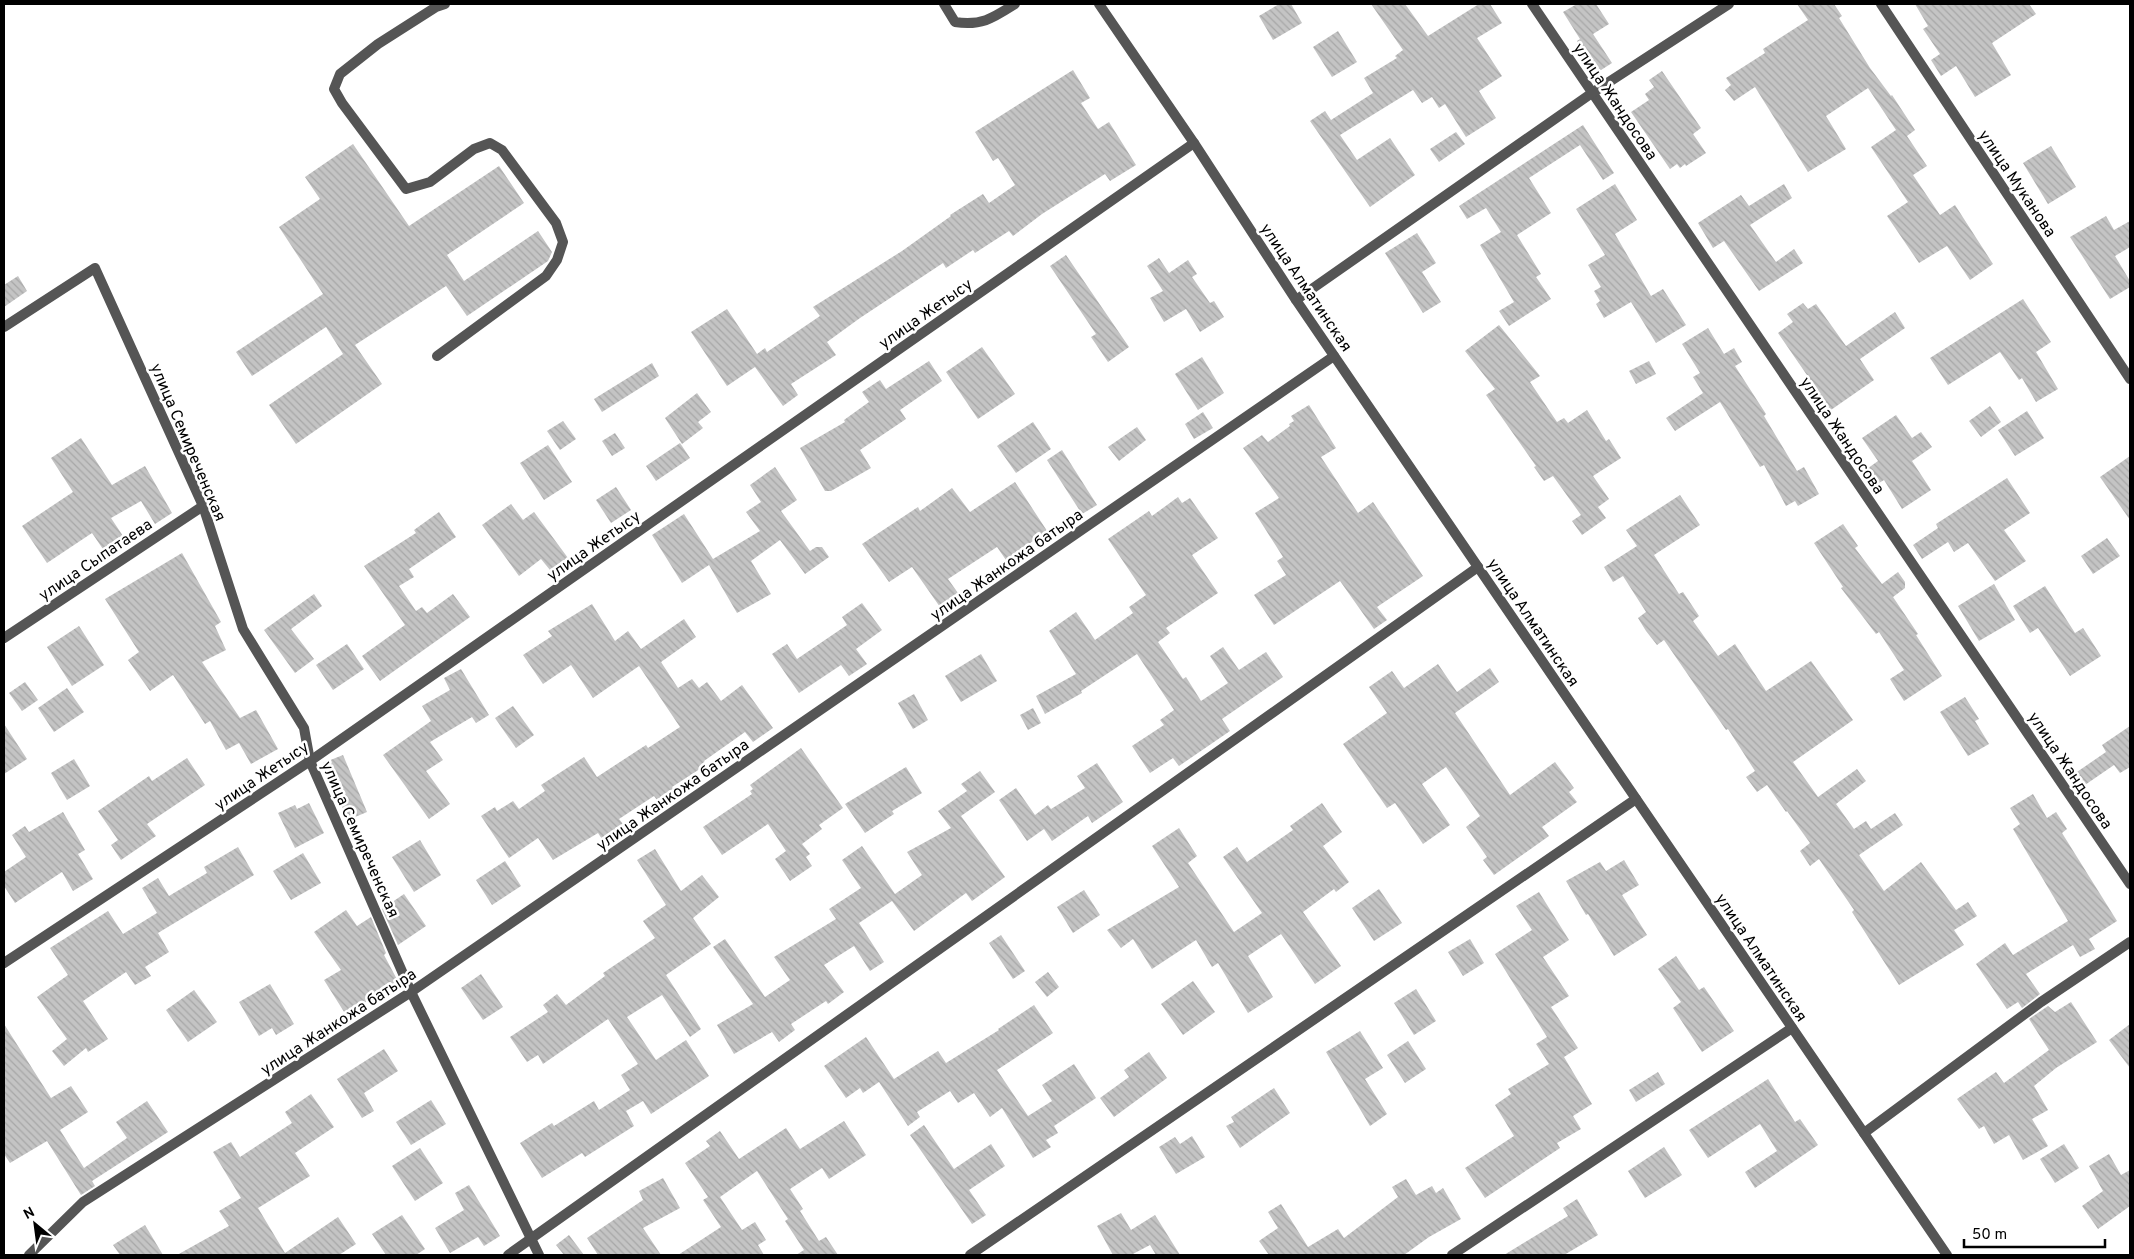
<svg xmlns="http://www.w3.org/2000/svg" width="2134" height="1259" font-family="Overpass,sans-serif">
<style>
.building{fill:url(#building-back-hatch)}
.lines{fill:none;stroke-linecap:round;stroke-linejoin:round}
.service{stroke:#555;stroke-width:10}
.minor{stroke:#555;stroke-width:10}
.tertiary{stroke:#555;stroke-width:10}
.labels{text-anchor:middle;stroke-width:5;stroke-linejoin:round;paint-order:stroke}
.street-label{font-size:16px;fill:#000;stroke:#fff}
</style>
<defs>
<pattern id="building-back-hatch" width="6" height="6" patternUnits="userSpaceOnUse" patternTransform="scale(1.25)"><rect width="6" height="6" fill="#c4c4c4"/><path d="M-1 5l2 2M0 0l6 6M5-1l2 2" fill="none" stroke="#a7a7a7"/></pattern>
</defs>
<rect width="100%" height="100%" fill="#fff"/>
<g class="building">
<polygon points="1279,4 1291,4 1302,23 1273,40 1259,16"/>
<polygon points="1371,4 1405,4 1428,36 1479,4 1490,4 1502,23 1477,38 1502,76 1479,91 1496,118 1466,137 1445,104 1439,108 1432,97 1422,103 1413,90 1340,135 1357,160 1390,138 1415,175 1370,207 1310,121 1325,111 1331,120 1373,93 1364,78 1397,58 1395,56 1403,50"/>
<polygon points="1577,4 1596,4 1609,24 1593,34 1612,63 1598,72 1577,41 1580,39 1563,12"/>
<polygon points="1797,4 1834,4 1842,16 1839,18 1870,68 1891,96 1892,95 1915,130 1907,136 1927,166 1913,175 1940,215 1955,205 1993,264 1970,280 1947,246 1919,263 1887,216 1908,202 1871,147 1896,130 1868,88 1826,116 1846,149 1808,172 1755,87 1734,101 1725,90 1731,85 1726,78 1765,53 1763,49 1808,20"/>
<polygon points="1915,4 2029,4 2036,14 1992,43 2011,75 1975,97 1956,66 1941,76 1931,60 1940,54 1923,29 1928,26"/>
<polygon points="1338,31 1357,62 1332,77 1313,47"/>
<polygon points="1073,70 1090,98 1081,103 1098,129 1109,122 1136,165 1110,181 1105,174 1042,214 1013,236 1009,231 975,253 973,250 946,268 943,263 860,318 827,342 836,355 791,384 798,395 783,406 755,367 727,386 691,332 727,309 757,354 765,348 767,352 820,316 813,307 902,251 951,216 950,215 983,194 989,203 1015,185 998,158 993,161 975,132"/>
<polygon points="1662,71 1701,128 1693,134 1706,153 1686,166 1685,164 1680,168 1677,164 1670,169 1631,112 1649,100 1645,94 1654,87 1649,80"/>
<polygon points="1583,125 1614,173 1603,180 1580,145 1529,178 1551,213 1517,235 1541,274 1536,277 1551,299 1509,326 1499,311 1514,302 1480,245 1501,232 1486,208 1467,219 1459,206"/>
<polygon points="1456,132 1465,144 1439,162 1430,149"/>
<polygon points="353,144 409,226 499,166 524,203 447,255 464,281 538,231 552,252 548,261 467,316 446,286 355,345 382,384 296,444 269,405 343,354 326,327 252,376 236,352 323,294 279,227 320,199 305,177"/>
<polygon points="2051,146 2076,187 2048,204 2023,163"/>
<polygon points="1615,184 1637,220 1615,234 1651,296 1663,289 1686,325 1656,343 1631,302 1604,318 1596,304 1600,301 1594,291 1601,287 1588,265 1605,255 1576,209"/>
<polygon points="1784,184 1792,198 1750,225 1776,262 1794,249 1803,263 1759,291 1724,241 1713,248 1698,223 1741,195 1749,206"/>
<polygon points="2106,216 2114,230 2130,221 2130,247 2115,256 2130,281 2130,287 2110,299 2070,237"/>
<polygon points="1417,233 1436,263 1422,272 1441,302 1423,313 1385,253"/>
<polygon points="1066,255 1129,347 1108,362 1091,337 1096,334 1050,266"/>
<polygon points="1159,258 1169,273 1188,260 1197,274 1192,277 1210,303 1214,301 1224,317 1200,332 1186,309 1164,322 1150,298 1163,291 1147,266"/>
<polygon points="18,276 27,291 4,307 4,285"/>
<polygon points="2023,299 2051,342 2036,352 2058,389 2036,402 2022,378 2019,380 2000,352 1948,385 1930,358"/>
<polygon points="1803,303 1808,309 1816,304 1846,346 1895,312 1905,328 1860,359 1874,380 1828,412 1817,396 1820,394 1778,333 1793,322 1787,314"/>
<polygon points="1499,325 1540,376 1530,382 1557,422 1564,418 1568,423 1587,410 1606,441 1609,439 1621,458 1593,476 1609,499 1598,507 1606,518 1582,535 1572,521 1581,515 1553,476 1544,481 1534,467 1536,466 1486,395 1495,389 1465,351"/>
<polygon points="1708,328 1724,354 1734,348 1742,362 1735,366 1766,414 1764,416 1797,471 1804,467 1819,494 1798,506 1795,501 1786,506 1764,465 1760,467 1720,402 1675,431 1666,418 1703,393 1693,377 1700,373 1682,344"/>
<polygon points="982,347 1015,394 978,419 946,372"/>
<polygon points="1202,357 1224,393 1198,410 1175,374"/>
<polygon points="929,361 942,381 900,410 906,419 860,450 871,468 831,491 825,491 800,448 845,422 844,420 869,402 862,392 880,380 886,389"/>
<polygon points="1649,361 1656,374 1636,384 1629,371"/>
<polygon points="652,363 659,376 602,412 594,399"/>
<polygon points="697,393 711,412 698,422 703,428 682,444 665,418"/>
<polygon points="1309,405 1336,448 1321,457 1358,513 1373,502 1423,576 1377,607 1387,620 1374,629 1340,581 1274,625 1254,595 1286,575 1277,561 1283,557 1255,513 1279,498 1243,448 1262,435 1268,442 1290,426 1289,424 1294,421 1291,416"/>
<polygon points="1990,406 2001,422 1981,437 1969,421"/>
<polygon points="2027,411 2044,438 2015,456 1998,430"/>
<polygon points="1203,412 1213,428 1194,439 1185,424"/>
<polygon points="1896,415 1912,438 1921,432 1932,447 1912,461 1931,490 1902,509 1884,480 1874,486 1864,471 1878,461 1862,438"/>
<polygon points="563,421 576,439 560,450 547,431"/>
<polygon points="1033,422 1051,449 1016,473 997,446"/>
<polygon points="1137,427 1146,440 1119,461 1108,447"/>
<polygon points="615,433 625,448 612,456 602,441"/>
<polygon points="81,438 112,485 145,466 172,513 155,524 141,501 111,518 127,542 107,555 92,533 47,563 22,526 73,492 51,458"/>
<polygon points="680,443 690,458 656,481 646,466"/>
<polygon points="548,445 572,482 544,500 520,463"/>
<polygon points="1062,450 1097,505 1082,514 1047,460"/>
<polygon points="2130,456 2130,520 2100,477"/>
<polygon points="775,467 797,500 781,511 810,551 816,547 822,547 829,557 805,574 780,540 751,561 771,594 737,613 709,565 682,583 652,535 684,514 713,559 760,531 746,512 761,502 750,485"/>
<polygon points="2007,478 2030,513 2004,530 2026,561 1995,581 1968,543 1954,552 1948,542 1922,559 1913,545 1938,528 1936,524"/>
<polygon points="1015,482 1053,540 1038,549 1033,541 1006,560 997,547 948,579 958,593 940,607 912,567 889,582 862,544 918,507 920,511 952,488 970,512"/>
<polygon points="616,487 631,510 611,523 596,500"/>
<polygon points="1680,495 1700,525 1654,555 1679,594 1683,592 1699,616 1693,621 1718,656 1735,644 1766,691 1811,661 1853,720 1793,762 1818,797 1857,769 1866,781 1836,804 1854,829 1866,821 1871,829 1895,813 1903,825 1859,855 1884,891 1921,862 1956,910 1968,902 1977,916 1954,930 1964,945 1899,985 1852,912 1854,910 1819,859 1810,866 1800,851 1810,843 1787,811 1786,812 1767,785 1757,792 1746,777 1755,771 1728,729 1726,730 1664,640 1657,645 1646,631 1638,618 1646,612 1623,576 1613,582 1604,567 1637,546 1626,530"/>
<polygon points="1178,497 1182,503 1190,498 1218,538 1192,555 1218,593 1166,628 1170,633 1158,642 1183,679 1186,677 1201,701 1228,683 1210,656 1223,647 1239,670 1266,652 1283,677 1222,719 1230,731 1179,766 1173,758 1150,773 1132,746 1164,725 1160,720 1174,710 1137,654 1081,691 1082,693 1045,714 1036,696 1076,674 1049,631 1076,612 1095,640 1133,613 1129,607 1146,595 1108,539 1149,511 1152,516"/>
<polygon points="511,504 523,520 534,512 568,558 550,570 541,559 519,576 482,525"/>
<polygon points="439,512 456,537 409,569 414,577 399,586 416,611 422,607 427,613 453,594 470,617 380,681 362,656 405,625 364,566 416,533 414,530"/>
<polygon points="1843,524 1858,546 1855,548 1882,584 1898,572 1905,582 1905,588 1893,597 1918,634 1916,635 1942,676 1904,701 1890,679 1904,670 1879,632 1876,634 1841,588 1843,587 1814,543"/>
<polygon points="2107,538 2120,556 2093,574 2081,556"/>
<polygon points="182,553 221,622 215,626 226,650 202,662 240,718 256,710 278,749 251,764 239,743 226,750 210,721 205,724 173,675 150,691 128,660 139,652 105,599"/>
<polygon points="1994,584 2015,620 1979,641 1958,606"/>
<polygon points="2045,586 2075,633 2083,628 2101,656 2070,676 2038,628 2030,633 2013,606"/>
<polygon points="314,594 322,606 291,629 314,659 295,673 264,630"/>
<polygon points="862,603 882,630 856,649 867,664 849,676 841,665 799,693 772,654 787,644 797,659 847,625 842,617"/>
<polygon points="592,604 615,641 628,631 641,649 684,619 696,637 661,662 678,688 692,679 699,688 707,682 721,701 742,685 773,728 753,742 745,732 704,761 706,765 672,787 676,792 659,803 654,796 619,819 624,825 602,839 598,833 553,860 538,838 509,858 481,816 495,807 497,811 513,801 519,809 545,791 541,785 584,757 597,777 646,745 648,748 680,727 639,666 593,698 571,665 543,684 523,655 552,636 548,631"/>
<polygon points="79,626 104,665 72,686 47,647"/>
<polygon points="347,644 364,669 333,690 316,665"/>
<polygon points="981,654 997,681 961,702 945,676"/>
<polygon points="1438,664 1457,692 1490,668 1499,682 1455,713 1510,795 1555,762 1574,788 1569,792 1577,802 1542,827 1549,836 1494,875 1483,860 1487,857 1466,827 1480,816 1446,767 1422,784 1450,825 1423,844 1395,803 1387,808 1343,744 1387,713 1369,687 1392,671 1404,688"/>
<polygon points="461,669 489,715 476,723 472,717 430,742 443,760 426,771 450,804 429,819 383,755 431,721 422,706 450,690 444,678"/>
<polygon points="25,682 38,700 22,711 9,693"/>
<polygon points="67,688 84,712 54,732 38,708"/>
<polygon points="914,694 928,720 913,729 898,703"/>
<polygon points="1965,697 1979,719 1975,721 1989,744 1968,756 1940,712"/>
<polygon points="513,706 534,735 516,748 495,718"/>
<polygon points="1033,708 1041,723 1028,730 1020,715"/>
<polygon points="4,724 27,759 4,774"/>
<polygon points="2130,726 2130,767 2120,773 2114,765 2082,787 2074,774 2106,752 2102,745"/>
<polygon points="801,748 843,808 819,825 822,829 802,844 810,854 806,857 812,866 790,881 775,859 786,851 768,824 722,855 703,827 752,794 750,791 753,789 750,785"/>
<polygon points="343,755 367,812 348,820 323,763"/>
<polygon points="187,758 205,785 147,824 156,836 121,860 111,845 118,840 98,811 149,776 152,781"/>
<polygon points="74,759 90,786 67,800 51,773"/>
<polygon points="1097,763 1123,802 1092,823 1088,816 1052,841 1044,829 1027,841 999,800 1016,788 1035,815 1048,805 1051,809 1085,788 1077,776"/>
<polygon points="906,767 922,793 892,811 894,814 865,833 845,804"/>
<polygon points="980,771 995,792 961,816 1005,877 972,901 966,893 914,931 892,901 859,923 884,962 870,971 854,946 824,965 844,992 828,1004 826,1001 791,1024 795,1030 779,1042 772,1032 734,1054 717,1025 753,1004 713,947 725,939 765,997 790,980 774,957 836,919 829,909 861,888 842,860 862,846 895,894 922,875 907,852 951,828 938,811 967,791 961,784"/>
<polygon points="2033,794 2047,818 2056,812 2067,829 2062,833 2117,921 2089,939 2095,949 2080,957 2073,945 2026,974 2040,994 2022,1008 2018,1002 2007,1009 1976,964 2005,943 2013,955 2068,921 2013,829 2020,824 2010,808"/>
<polygon points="309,803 324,833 295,848 278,813 295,805 297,809"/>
<polygon points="1322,803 1342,832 1323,846 1349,882 1336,892 1334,889 1303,912 1341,966 1315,984 1281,934 1248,956 1273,997 1248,1013 1218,963 1212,967 1196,940 1152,969 1133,939 1121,948 1107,930 1179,887 1152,846 1179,828 1197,856 1188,863 1234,932 1262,913 1223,857 1237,847 1247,862 1293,830 1290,826"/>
<polygon points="63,812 85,850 78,854 93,879 73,891 62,872 15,903 4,886 4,872 26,857 12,835 25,826 29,832"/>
<polygon points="420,840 441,875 414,892 392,857"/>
<polygon points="238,847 254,875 158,933 169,952 145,967 151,976 135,985 126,972 83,1001 108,1039 88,1052 86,1048 64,1066 52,1051 67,1039 37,997 68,975 50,948 108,911 123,934 157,913 142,888 158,878 169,896 207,873 204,867"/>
<polygon points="655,849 681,891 702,875 719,897 693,918 711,944 666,975 701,1029 690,1037 662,995 627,1017 656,1060 686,1040 709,1076 651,1114 643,1101 626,1111 634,1126 585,1157 582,1153 542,1178 520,1143 552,1123 554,1126 594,1101 599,1110 630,1090 621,1075 638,1064 608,1019 543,1064 538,1055 527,1062 510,1037 548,1012 543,1005 557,994 566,1005 605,976 603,973 655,938 643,921 666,905 637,860"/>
<polygon points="303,853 321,883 291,900 273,871"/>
<polygon points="1624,860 1639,885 1622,895 1647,935 1614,956 1588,914 1586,915 1566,881 1600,862 1606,871"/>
<polygon points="505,861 521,886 492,905 476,880"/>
<polygon points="1379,889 1402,923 1374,941 1352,908"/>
<polygon points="1084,890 1100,915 1073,933 1057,907"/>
<polygon points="1539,892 1569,940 1543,957 1569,996 1551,1007 1578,1048 1564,1057 1592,1104 1573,1116 1581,1129 1557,1143 1560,1148 1485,1198 1465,1168 1514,1136 1495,1105 1511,1094 1508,1089 1549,1064 1536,1044 1547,1037 1495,954 1532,930 1516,906"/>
<polygon points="404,894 426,926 398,945 382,909"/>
<polygon points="346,910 357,926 371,917 386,953 384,955 400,985 382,995 381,992 346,1015 324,980 341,970 314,932"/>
<polygon points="1001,935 1025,971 1013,979 989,943"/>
<polygon points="1470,939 1484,963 1463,976 1448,952"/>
<polygon points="1676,956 1699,990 1704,987 1734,1031 1702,1052 1673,1008 1681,1002 1658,969"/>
<polygon points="1048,972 1059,987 1047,997 1035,982"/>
<polygon points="481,974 503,1007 483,1020 461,988"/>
<polygon points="1193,981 1215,1012 1183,1035 1161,1004"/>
<polygon points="270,984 294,1024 276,1035 272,1028 259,1036 239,1002"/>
<polygon points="1416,989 1436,1021 1414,1035 1394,1003"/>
<polygon points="194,990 217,1022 188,1042 166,1010"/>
<polygon points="2071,1002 2097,1042 2056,1068 2034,1086 2048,1110 2032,1119 2048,1146 2023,1160 2009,1135 1994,1144 1984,1126 1979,1129 1957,1099 1996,1072 2004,1083 2049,1050 2029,1019 2048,1006 2055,1012"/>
<polygon points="1034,1005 1053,1033 997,1070 1028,1116 1052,1101 1042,1085 1074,1064 1096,1098 1054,1126 1058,1133 1046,1140 1051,1147 1033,1158 1002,1108 990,1117 974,1093 958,1103 950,1091 917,1112 920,1117 908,1126 879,1082 863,1093 860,1088 846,1098 824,1066 866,1037 894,1079 938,1051 946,1063 999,1030 998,1029"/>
<polygon points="4,1024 51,1098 71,1086 88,1112 60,1130 84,1168 127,1138 116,1122 147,1101 168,1132 92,1181 95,1186 81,1195 47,1141 10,1163 4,1154"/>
<polygon points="2130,1024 2130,1068 2109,1040"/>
<polygon points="1360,1031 1383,1068 1365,1079 1387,1114 1370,1126 1326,1052"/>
<polygon points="1408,1041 1426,1069 1405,1083 1387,1055"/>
<polygon points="384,1049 398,1071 364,1093 374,1111 362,1118 337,1079"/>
<polygon points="1149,1052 1167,1078 1114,1117 1100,1098 1129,1077 1124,1070"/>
<polygon points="1658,1072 1665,1084 1636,1102 1629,1090"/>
<polygon points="1768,1079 1795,1122 1800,1119 1818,1145 1755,1188 1745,1172 1777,1151 1760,1124 1708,1158 1689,1130"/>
<polygon points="1274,1088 1290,1113 1240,1148 1226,1126 1234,1122 1231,1117"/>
<polygon points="311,1094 334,1127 295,1153 310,1176 258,1208 285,1253 338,1217 356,1244 339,1255 177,1255 229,1226 219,1211 241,1198 213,1152 231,1142 240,1157 292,1123 285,1112"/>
<polygon points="431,1100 446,1124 411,1145 396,1122"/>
<polygon points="844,1121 866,1155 829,1179 822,1168 790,1189 803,1209 800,1211 819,1241 826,1237 838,1255 796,1255 804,1250 785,1221 788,1219 757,1171 720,1197 742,1230 755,1222 766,1240 758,1245 764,1255 678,1255 721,1227 703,1200 708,1197 685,1163 710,1146 706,1141 720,1131 739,1159 786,1128 800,1149"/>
<polygon points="924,1125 954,1169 991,1144 1005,1166 969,1190 986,1215 972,1224 910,1135"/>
<polygon points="1192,1136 1205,1157 1176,1174 1159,1147 1175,1137 1180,1144"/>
<polygon points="2064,1144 2079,1168 2055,1183 2040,1159"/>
<polygon points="1664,1147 1682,1175 1645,1198 1628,1171"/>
<polygon points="420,1148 443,1183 415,1201 392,1166"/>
<polygon points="2109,1154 2121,1175 2130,1170 2130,1206 2098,1229 2082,1206 2103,1191 2089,1166"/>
<polygon points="663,1178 680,1208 643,1228 661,1255 598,1255 587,1238 643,1200 639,1191"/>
<polygon points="1406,1179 1416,1195 1432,1186 1436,1193 1443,1188 1461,1219 1429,1237 1404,1255 1269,1255 1259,1241 1278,1228 1268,1212 1281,1204 1308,1247 1338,1229 1344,1238 1398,1197 1392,1187"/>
<polygon points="469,1185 500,1236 484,1246 478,1237 450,1253 435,1228 464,1210 455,1193"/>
<polygon points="1577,1199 1598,1235 1564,1255 1504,1255 1568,1216 1563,1208"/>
<polygon points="1121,1213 1131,1230 1155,1215 1180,1255 1156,1255 1150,1245 1131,1255 1113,1255 1097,1226"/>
<polygon points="402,1215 425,1249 416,1255 386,1255 372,1234"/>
<polygon points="145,1225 163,1255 120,1255 113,1245"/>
<polygon points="569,1235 584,1255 564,1255 556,1245"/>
</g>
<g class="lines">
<g class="service">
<path d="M 944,4 L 955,22 C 982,26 993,18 1015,4"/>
<polyline points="437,356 546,276 557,260 563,242 556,223 502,150 490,143 474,149 430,182 406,189 342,103 334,89 340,74 378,44 436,7 445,4"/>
<polyline points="970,1255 1636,799"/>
</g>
<g class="minor">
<polyline points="1532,4 2130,884"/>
<polyline points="1881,4 2130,379"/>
<polyline points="1296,300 1592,93 1729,4"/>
<polyline points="4,327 95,268 203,506 243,629 304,728 310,761 411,992 539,1255"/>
<polyline points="4,638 203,506"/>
<polyline points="4,963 310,761 1194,143"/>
<polyline points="1864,1133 2041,1002 2130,942"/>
<polyline points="29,1255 83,1202 411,992 1334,356"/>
<polyline points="508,1255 1478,567"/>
<polyline points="1452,1255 1792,1028"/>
</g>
<polyline class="tertiary" points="1099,4 1194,143 1296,300 1947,1255"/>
</g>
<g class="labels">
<g class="street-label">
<text transform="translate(1616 101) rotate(56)" y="6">улица Жандосова</text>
<text transform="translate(2018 183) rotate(56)" y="6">улица Муканова</text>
<text transform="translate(1307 287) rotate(56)" y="6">улица Алматинская</text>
<text transform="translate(925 313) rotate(-35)" y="6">улица Жетысу</text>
<text transform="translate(1843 435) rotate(56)" y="6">улица Жандосова</text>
<text transform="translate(189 442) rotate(67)" y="6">улица Семиреченская</text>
<text transform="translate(593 545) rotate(-35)" y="6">улица Жетысу</text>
<text transform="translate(95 559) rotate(-34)" y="6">улица Сыпатаева</text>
<text transform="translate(1006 564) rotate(-35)" y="6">улица Жанкожа батыра</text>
<text transform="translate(1534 622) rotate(56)" y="6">улица Алматинская</text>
<text transform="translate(2071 770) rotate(56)" y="6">улица Жандосова</text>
<text transform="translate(261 775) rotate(-34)" y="6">улица Жетысу</text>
<text transform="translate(672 794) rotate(-35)" y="6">улица Жанкожа батыра</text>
<text transform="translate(361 839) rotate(66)" y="6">улица Семиреченская</text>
<text transform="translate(1762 957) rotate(56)" y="6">улица Алматинская</text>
<text transform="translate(338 1021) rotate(-33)" y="6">улица Жанкожа батыра</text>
</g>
</g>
<rect width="2134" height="1259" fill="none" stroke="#000000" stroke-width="10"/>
<g transform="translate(35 1224) rotate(331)" stroke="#ffffff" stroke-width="4" paint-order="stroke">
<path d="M0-4L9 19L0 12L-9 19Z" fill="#000000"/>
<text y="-8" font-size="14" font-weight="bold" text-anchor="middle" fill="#000000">N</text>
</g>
<path d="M1964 1239v8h141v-8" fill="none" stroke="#000000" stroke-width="2.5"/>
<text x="1972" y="1239" font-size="15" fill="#000000" stroke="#ffffff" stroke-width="4" paint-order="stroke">50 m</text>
</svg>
